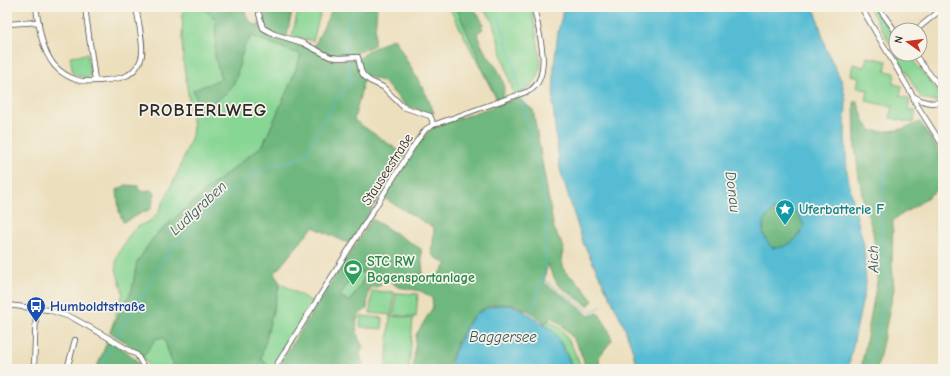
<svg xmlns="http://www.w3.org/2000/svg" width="950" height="376" font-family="'Comic Neue',sans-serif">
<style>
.green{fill:#88d694;stroke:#5a8060}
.forest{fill:#6eb77e;stroke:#4c7154;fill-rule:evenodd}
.water{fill:#55bcd3;stroke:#40747f;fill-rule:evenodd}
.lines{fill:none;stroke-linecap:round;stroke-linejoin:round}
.stream{stroke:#55bcd3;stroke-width:1}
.minor-casing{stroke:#484641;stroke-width:6}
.minor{stroke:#fff;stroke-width:4.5}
.labels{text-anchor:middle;stroke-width:3.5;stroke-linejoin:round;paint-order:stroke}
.street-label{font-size:14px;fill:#2b2b2b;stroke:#f7f3e8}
.culture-label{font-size:14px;font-weight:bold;fill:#0d838f;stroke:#f7f3e8;text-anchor:start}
.leisure-label{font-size:14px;font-weight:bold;fill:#27864d;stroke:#f7f3e8;text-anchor:start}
.transit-label{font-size:14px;font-weight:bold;fill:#164399;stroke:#f7f3e8;text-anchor:start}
.water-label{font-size:15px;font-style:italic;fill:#38565d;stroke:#f7f3e8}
.district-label{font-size:18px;font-weight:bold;letter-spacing:1px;fill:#2b2b2b;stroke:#f7f3e8}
</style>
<rect width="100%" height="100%" fill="#f7f3e8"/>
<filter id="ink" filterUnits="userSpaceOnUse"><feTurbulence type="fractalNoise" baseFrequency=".025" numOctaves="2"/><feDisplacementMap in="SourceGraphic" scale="8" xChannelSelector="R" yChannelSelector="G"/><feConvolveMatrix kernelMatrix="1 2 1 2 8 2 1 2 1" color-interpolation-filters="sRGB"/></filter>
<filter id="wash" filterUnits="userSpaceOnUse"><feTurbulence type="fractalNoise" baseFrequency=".012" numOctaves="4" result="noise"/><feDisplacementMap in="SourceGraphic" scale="16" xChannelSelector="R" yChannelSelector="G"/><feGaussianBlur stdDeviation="0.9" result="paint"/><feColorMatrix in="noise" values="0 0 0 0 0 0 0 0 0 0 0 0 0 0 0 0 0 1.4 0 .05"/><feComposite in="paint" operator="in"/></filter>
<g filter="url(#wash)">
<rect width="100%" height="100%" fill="#ecdfbd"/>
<g class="green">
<polygon points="183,7 201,7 216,19 215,56 221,79 201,112 241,57 245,45 253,35 301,54 291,82 263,145 207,189 154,237 137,262 132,290 110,332 123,293 116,269 116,260 119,252 131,233 137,227 152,220 158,213 178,172 192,136 193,127 183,60 182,38"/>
<polygon points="299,7 322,7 313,41 292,36"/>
<polygon points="449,7 456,7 497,100"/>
<path d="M 478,7 L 532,7 L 541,64 C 539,82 530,89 514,95 L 492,20 L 488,14 Z"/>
<polygon points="869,7 873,7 896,39 896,54 908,54 938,92 942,98 939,101 931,101 921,98"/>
<polygon points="87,54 91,74 88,78 73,75 70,56"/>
<polygon points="867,57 887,61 885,71 895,73 893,84 902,86 900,96 910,99 908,110 916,111 913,123 890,118 893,107 866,101 868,90 857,88 859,77 851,75 853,64 864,67"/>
<polygon points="356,269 366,275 350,302 340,296"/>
<polygon points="280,283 314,303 273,368 266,364 261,358"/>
<polygon points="372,291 394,292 392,315 370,313"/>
<polygon points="396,293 418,294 416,317 394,315"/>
<polygon points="361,316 383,318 382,329 360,327"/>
<polygon points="390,316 413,318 409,369 386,369"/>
<path d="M 549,320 L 562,330 L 572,346 L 582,369 L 573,369 C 569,353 557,336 545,324 Z"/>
<polygon points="156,338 164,338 174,369 151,369 143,357"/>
</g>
<g class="forest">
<path d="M 201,7 L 245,7 C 245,16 248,22 257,26 L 264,20 L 265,7 L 293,7 L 286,40 L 310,48 L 330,59 L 340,61 L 360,58 L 368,51 L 394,38 L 426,94 L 434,113 L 427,113 L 405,105 L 384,82 L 365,75 L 354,120 L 405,155 L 350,244 L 313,227 L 274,274 L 280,283 L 261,358 L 266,364 L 273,368 L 273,369 L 174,369 L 164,338 L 156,338 L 143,357 L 128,344 L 110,332 L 132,290 L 137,262 L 154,237 L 207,189 L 263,145 L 291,82 L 301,55 L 252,36 L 245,45 L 241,57 L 236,79 L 229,91 L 201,112 L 193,90 L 221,79 L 215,56 L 216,19 Z"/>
<polygon points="333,7 377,7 374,45 351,56 335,57 314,47"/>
<path d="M 456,7 L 473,7 L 484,24 L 481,25 L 483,29 L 477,33 C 479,38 480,43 483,48 C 492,63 508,77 503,97 L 497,100 Z"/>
<path d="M 518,98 L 533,110 L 554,229 L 564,248 L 561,259 L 565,272 L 578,282 L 593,301 L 588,306 L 558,285 L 547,264 L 544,283 L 573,302 L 589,316 L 598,313 L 608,328 L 612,340 L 599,357 L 600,369 L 586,369 C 579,344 572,334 552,317 L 545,324 C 539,319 531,311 523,308 C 517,305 509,304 502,304 C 468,305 459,339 448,366 L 444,369 L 413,369 L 416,335 L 433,307 L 432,298 L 421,291 L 398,287 L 387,279 L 379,286 L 371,288 L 368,294 L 367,309 C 364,311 360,313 359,315 C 354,323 357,340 363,346 L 360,355 L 364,367 L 350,366 L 348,366 L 348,369 L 276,369 L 372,219 L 421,249 L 423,276 L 434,281 L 447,264 L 433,256 L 431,250 L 433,244 L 434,228 L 384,198 C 398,175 414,141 436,126 ZM 356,269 L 366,275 L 350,302 L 340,296 Z"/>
<path d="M 857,101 L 865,123 L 873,131 C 890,132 905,130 920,122 L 943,157 L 943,185 L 920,203 L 893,220 L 892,263 L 894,289 L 877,369 L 861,369 L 878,276 L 873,232 L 863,200 L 858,171 L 855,147 L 854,102 Z"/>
<path d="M 126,185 L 138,186 L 140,191 L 152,190 L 155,193 L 151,209 C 141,212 133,219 123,222 L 119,211 L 117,190 Z"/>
<path d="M 782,206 C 796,210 799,212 804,226 C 797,240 789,248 773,248 C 761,238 759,222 771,212 C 773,209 778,208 782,206 Z"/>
<path d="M 108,340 C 123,349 133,354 142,369 L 96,369 Z"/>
</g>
<g class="water">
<path d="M 564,7 L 812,7 L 816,13 L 826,49 L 842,82 L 846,101 L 845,133 L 847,172 L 854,206 L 864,246 L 866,284 L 848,369 L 637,369 L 632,348 L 622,321 L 583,243 L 560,169 L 556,137 L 553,105 L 554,66 L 558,32 ZM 782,206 C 796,210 799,213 804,226 C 797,240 789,248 773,248 C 761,238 759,223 771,212 C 773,209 778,208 782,206 Z"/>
<path d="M 498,305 L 509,305 L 522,309 L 555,333 L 562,346 L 573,369 L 449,369 C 453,355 465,321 478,313 C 484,309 491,307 498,305 Z"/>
</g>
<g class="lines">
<g class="stream">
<polyline points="495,7 513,60 519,90"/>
<polyline points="347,55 344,40 353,7"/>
<path d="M 522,99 C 534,156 551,203 545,262 C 543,280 537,297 530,315"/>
<polyline points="542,279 576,301 589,312 603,306"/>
<polyline points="114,340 173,246 224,195 247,179 268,167 304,157 338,96 352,82 348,60"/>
<polyline points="99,369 113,343"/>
<polyline points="869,369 884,300 885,267 882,238 882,200 886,169 883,148"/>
</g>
</g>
</g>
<g filter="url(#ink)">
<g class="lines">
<g class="minor-casing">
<g id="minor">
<path d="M 36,7 C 39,27 41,48 54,65 C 60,72 68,77 77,80 C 87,83 119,80 128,75 C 134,71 139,65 141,59 C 145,48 138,19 136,7"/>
<polyline points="85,7 95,80"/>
<path d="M 861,7 L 913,96 C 923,102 931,105 943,101"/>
<polyline points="878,7 896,32"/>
<polyline points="259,14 263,28 274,34 303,43 330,57 339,58 358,57 361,71 364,76 370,81 383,87 403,107 430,116 432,120 433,125"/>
<polyline points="7,24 39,22"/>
<polyline points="916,30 943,8"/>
<polyline points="914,54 943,91"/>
<polyline points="913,96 915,102 943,146"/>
<polyline points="7,305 49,310 73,318 107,337 137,355 145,369"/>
<polyline points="34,369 36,309"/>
<polyline points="67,369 75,340"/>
<path d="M 274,369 L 416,142 L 426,129 L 433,125 L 529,91 C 554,77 538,30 534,7"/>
</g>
</g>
<use href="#minor" class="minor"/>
</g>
</g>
<defs>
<g id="sight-pin" transform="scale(1)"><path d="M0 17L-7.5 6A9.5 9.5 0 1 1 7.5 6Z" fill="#0f9aa8" stroke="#f7f3e8"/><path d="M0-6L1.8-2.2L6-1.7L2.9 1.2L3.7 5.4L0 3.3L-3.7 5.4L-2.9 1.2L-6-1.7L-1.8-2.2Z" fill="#fff"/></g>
<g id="stadium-pin" transform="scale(1)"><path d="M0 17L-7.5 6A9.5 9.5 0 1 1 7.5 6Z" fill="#2e9e5b" stroke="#f7f3e8"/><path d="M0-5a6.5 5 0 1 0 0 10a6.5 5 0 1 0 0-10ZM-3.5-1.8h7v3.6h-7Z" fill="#fff"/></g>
<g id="bus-pin" transform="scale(1)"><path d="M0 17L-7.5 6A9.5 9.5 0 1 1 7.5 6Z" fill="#1a4fb4" stroke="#f7f3e8"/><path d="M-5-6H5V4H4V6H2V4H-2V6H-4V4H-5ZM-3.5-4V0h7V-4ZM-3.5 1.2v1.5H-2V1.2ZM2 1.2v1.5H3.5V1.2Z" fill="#fff"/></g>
</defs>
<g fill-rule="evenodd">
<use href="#sight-pin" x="785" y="209"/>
<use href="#stadium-pin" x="353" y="269"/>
<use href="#bus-pin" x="36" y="306"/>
</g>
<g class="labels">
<g class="street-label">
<text transform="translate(387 169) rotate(-57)" y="5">Stauseestraße</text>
</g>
<g class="culture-label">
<text x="799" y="214">Uferbatterie F</text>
</g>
<g class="leisure-label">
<text x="367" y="266">STC RW<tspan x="367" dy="16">Bogensportanlage</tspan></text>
</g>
<g class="transit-label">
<text x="50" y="311">Humboldtstraße</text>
</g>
<g class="water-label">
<text transform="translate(733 192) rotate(83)" y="5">Donau</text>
<text transform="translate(198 208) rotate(-43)" y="5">Ludlgraben</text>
<text transform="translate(873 259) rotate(-91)" y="5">Aich</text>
<text x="503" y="342">Baggersee</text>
</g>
<g class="district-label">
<text x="203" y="116">PROBIERLWEG</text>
</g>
</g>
<rect width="950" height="376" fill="none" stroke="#f7f3e8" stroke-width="24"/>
<g transform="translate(908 42) rotate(284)"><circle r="19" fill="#f7f3e8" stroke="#a5a39c"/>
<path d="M0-3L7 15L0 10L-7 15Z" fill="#c8321e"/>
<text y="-6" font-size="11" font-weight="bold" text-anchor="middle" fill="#2b2b2b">N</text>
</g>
</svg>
